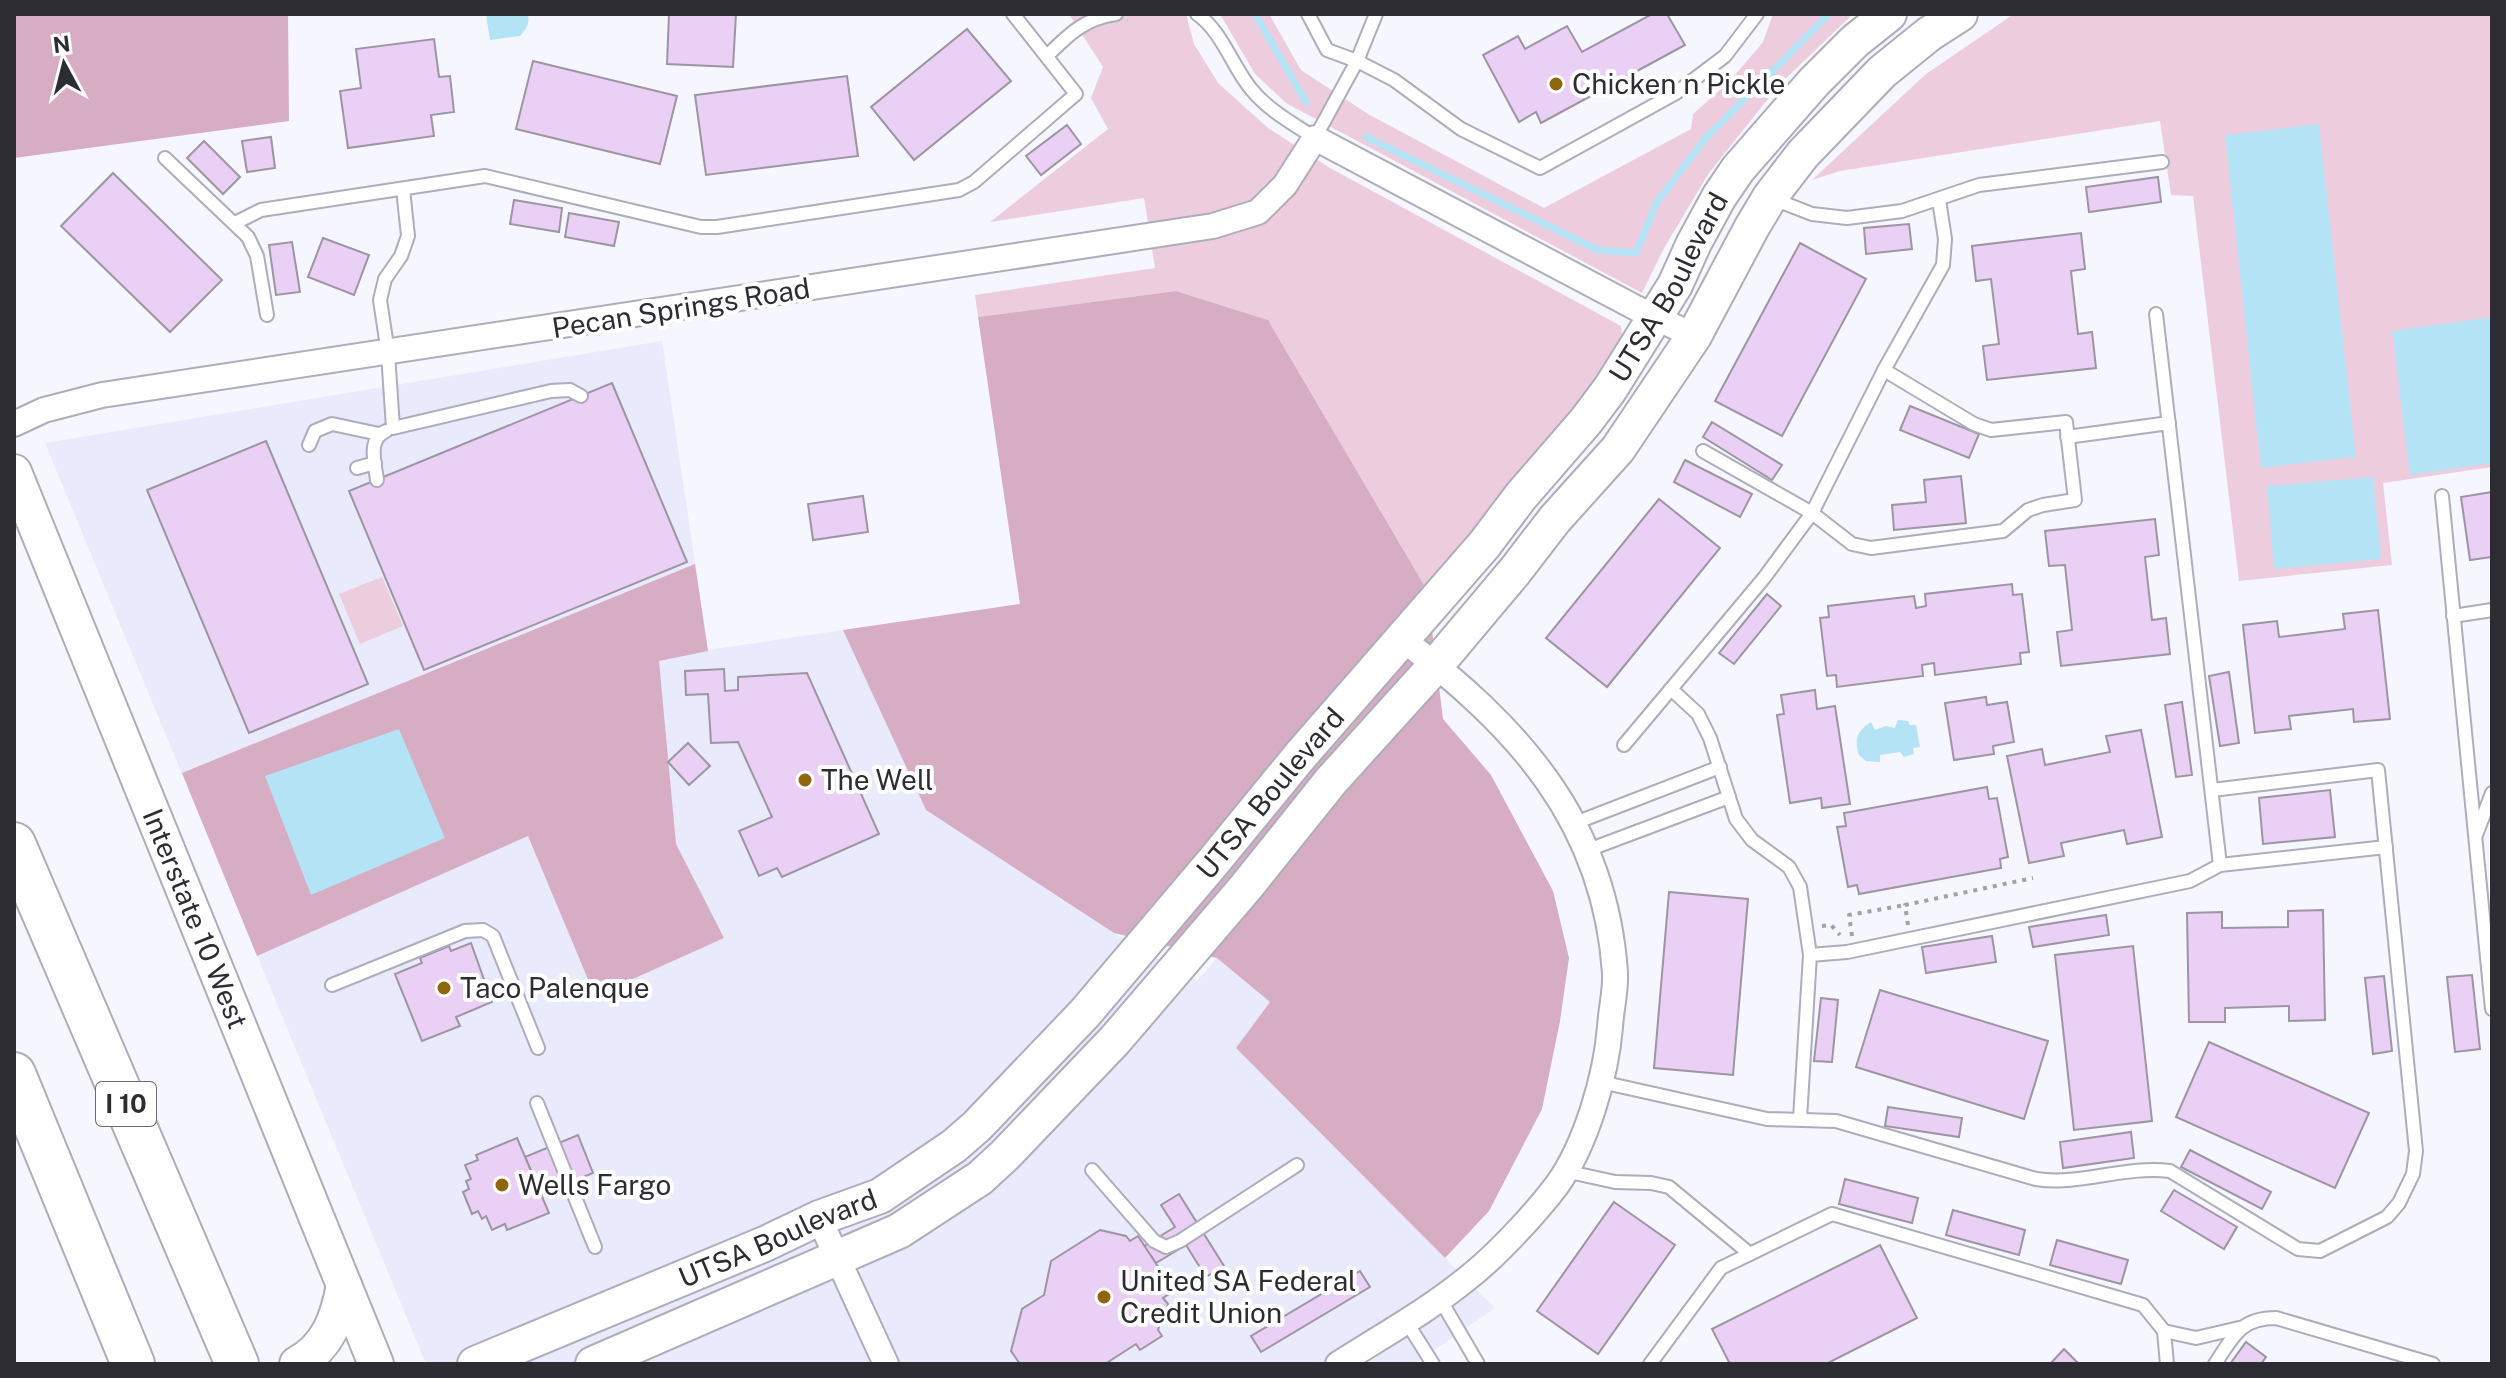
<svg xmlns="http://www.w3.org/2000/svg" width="2506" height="1378" font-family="'Public Sans',sans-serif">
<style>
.built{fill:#e9eafc}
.green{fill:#edcddd}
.forest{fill:#d6adc2}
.water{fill:#b3e3f5}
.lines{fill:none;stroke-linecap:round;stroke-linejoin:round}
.stream{stroke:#b3e3f5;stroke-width:7}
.building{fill:#e9d0f4;stroke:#9d95a1;stroke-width:2}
.lane-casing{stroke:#adadbb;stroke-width:16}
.street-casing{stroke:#adadbb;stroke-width:28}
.secondary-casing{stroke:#adadbb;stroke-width:38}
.highway-casing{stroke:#adadbb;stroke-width:46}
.path{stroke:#a1a2a9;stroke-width:4;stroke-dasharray:4 6;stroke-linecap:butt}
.lane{stroke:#fff;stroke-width:12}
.street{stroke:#fff;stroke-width:24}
.secondary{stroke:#fff;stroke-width:34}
.highway{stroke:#fff;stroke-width:42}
.poi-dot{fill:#8f660d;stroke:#fff;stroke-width:3}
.labels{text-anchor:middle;stroke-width:8;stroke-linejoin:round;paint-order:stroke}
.shield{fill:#fff;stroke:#6b6b70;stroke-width:2}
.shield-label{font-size:26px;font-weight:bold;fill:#2c2c32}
.poi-label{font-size:28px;fill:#2c2c32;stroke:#fff;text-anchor:start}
.street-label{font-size:28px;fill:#2c2c32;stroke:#fff}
</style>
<rect width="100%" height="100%" fill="#f5f6ff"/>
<polygon class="built" points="662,341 708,650 843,630 926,810 1114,933 1197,981 1217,958 1270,1002 1236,1048 1495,1308 1414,1364 426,1364 45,443"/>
<g class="green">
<polygon points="1069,14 1186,14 1194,44 1218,83 1268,128 1330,168 1621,326 1622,339 1561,429 1427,590 1268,320 1176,291 978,317 975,295 1155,268 1144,198 990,222 1108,129 1091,98 1103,67"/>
<polygon points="1220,14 1269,14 1301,70 1368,114 1544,208 1691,129 1693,114 1729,82 1763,42 1773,14 1853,14 1779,85 1709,173 1664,248 1642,293 1286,103 1255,74"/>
<polygon points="2014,14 2492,14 2492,467 2383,483 2392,565 2239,581 2193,196 2171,195 2160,121 1840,171 1812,180 1926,74"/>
<polygon points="382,577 403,626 360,644 339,594"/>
</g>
<g class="forest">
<polygon points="14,14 288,14 289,121 14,158"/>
<polygon points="1176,291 1268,320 1427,590 1443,719 1491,775 1553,891 1569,958 1560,1021 1542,1109 1489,1211 1445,1258 1236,1048 1270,1002 1217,958 1114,933 926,810 843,630 1020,604 978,317"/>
<polygon points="695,564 708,651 659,661 676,844 724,938 595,996 528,836 257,956 182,773"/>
</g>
<g class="water">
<path d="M 486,14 L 528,14 C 530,24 526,29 520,36 L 490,40 Z"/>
<polygon points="2319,124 2356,457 2261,468 2225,135"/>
<polygon points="2492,317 2492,463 2410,475 2392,331"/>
<polygon points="2373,477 2381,559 2274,569 2267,486"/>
<path d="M 1898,720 L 1908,721 L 1910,725 L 1916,725 L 1920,747 L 1913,748 L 1914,754 L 1904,757 L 1900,752 L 1880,755 L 1880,762 L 1866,761 L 1859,755 C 1854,739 1857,731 1871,722 L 1875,730 L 1886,726 L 1895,728 Z"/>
<polygon points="399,729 445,838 311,895 265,776"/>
</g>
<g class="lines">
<g class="stream">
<polyline points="1255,14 1306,102"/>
<polyline points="1366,137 1598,250 1636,253 1657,202 1704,140 1829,14"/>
</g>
</g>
<g class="building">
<polygon points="669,14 736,14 733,67 667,64"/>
<polygon points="1652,14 1667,14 1685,45 1541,123 1536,112 1519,122 1483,55 1518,36 1525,49 1567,26 1582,52"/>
<polygon points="967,29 1011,81 914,160 871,107"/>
<polygon points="434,39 439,77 450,76 454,112 431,115 434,136 348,148 340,91 361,88 356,49"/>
<polygon points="533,61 677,96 660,164 516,129"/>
<polygon points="847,76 858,156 706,175 695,95"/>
<polygon points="1067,125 1081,144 1041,175 1026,156"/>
<polygon points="271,137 275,168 247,172 242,141"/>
<polygon points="204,141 240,177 223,194 187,158"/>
<polygon points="113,173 222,280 170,332 61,226"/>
<polygon points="2158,177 2161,202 2089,212 2086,187"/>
<polygon points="514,200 562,208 559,232 510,224"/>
<polygon points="569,213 619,222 614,246 565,237"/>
<polygon points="1909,224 1912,249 1866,254 1864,228"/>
<polygon points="2081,233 2085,269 2071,271 2078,334 2092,332 2096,368 1987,380 1983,346 1999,344 1991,279 1976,281 1972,246"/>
<polygon points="323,238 369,255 354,295 308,277"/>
<polygon points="292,242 300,292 276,295 269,245"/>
<polygon points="1800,243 1866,279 1782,436 1715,401"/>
<polygon points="612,383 687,562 424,670 349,491"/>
<polygon points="1910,406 1979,434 1969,458 1900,430"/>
<polygon points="1712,422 1782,465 1772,480 1703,437"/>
<polygon points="266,441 368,684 249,733 147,490"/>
<polygon points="1685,460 1752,494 1740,517 1674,482"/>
<polygon points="1961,476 1966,523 1894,530 1892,505 1926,502 1924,480"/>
<polygon points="2492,492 2492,557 2470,560 2461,497"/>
<polygon points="863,496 868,532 813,540 808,504"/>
<polygon points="1659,499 1720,548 1607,687 1546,638"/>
<polygon points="2155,519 2159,555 2145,557 2152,620 2166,618 2170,654 2061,666 2057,632 2072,630 2065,565 2049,566 2045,531"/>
<polygon points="2012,584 2013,595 2022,594 2029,652 2020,653 2021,664 1935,675 1934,663 1922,665 1923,676 1837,687 1836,675 1827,676 1820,618 1829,617 1828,606 1914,596 1916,608 1926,606 1925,594"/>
<polygon points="1767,594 1781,606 1734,664 1719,653"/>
<polygon points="2378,610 2390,719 2354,722 2353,709 2289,716 2291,729 2255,733 2243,625 2277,621 2279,637 2345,629 2343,614"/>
<polygon points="724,669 725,691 738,690 738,677 807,673 879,834 782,877 777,868 759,876 739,831 772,817 738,742 711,743 708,694 686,695 685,671"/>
<polygon points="2229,672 2239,743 2220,746 2209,676"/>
<polygon points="1815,690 1817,709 1835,706 1850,804 1822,808 1821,798 1790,803 1777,715 1784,714 1781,695"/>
<polygon points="1986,697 1987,705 2007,702 2014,742 1993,746 1994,754 1954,760 1945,703"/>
<polygon points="2182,702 2192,775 2176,777 2165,705"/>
<polygon points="2141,730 2162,837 2127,844 2124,830 2061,843 2064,856 2029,863 2007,756 2042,749 2045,765 2110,752 2106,736"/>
<polygon points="688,743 710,766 689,785 668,762"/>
<polygon points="1987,787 1989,799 1997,798 2008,857 2000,859 2001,868 1859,894 1857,885 1848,887 1837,827 1846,826 1844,813"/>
<polygon points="2330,790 2335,837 2263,844 2259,798"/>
<polygon points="1669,892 1748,899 1733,1075 1654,1068"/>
<polygon points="2323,910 2325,1020 2289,1021 2289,1006 2225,1008 2225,1022 2189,1022 2187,913 2222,912 2222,928 2288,927 2288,911"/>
<polygon points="2106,915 2109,935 2033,947 2029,927"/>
<polygon points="1992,936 1996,962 1926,973 1922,947"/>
<polygon points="471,943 492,1002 456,1017 460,1026 422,1041 395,974 422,963 420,958 449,946 451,951"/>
<polygon points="2133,946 2152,1121 2074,1130 2055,955"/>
<polygon points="2472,975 2480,1049 2455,1052 2447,977"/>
<polygon points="2384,976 2392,1051 2373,1054 2365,978"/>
<polygon points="1880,990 2048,1041 2024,1119 1856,1067"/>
<polygon points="1821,998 1838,1000 1832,1062 1814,1061"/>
<polygon points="2209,1042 2369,1113 2335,1188 2176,1117"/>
<polygon points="1888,1107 1962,1118 1959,1137 1885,1126"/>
<polygon points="2131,1132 2134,1158 2063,1168 2060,1142"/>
<polygon points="578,1135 593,1173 541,1195 525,1157"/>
<polygon points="517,1138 549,1213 507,1230 505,1224 492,1230 486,1216 482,1219 478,1211 472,1214 463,1192 469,1189 466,1181 471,1179 465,1165 478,1160 476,1155"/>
<polygon points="2190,1150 2271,1192 2262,1209 2181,1167"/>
<polygon points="1845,1179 1918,1198 1912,1223 1839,1204"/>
<polygon points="2174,1190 2237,1227 2224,1249 2161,1211"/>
<polygon points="1179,1194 1224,1266 1206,1277 1186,1245 1156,1263 1144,1246 1175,1227 1161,1205"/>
<polygon points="1614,1202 1675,1245 1598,1354 1537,1311"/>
<polygon points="1953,1210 2025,1230 2019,1255 1946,1235"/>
<polygon points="1100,1230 1126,1236 1130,1241 1138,1236 1174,1291 1163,1298 1168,1304 1158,1330 1162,1336 1140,1350 1136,1344 1105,1364 1020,1364 1011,1351 1022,1309 1044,1295 1051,1261"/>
<polygon points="2057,1240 2128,1260 2121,1284 2050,1265"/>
<polygon points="1880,1245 1917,1318 1826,1364 1730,1364 1712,1329"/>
<polygon points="1360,1271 1370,1287 1261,1352 1251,1336"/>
<polygon points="2246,1342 2266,1357 2261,1364 2230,1364"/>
<polygon points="2064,1349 2079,1364 2050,1364"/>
</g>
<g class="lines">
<g class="lane-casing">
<g id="lane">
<path d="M 1197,14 C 1222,31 1232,66 1251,89 C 1268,110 1292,123 1315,138 L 1357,61 L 1394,80 L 1461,129 L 1540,168 L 1676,93 L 1725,56 L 1757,14"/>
<polyline points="1308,14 1327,50 1357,61 1376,14"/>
<path d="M 1047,56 C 1068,35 1085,18 1116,14"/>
<polyline points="165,158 248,237 257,256 267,315"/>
<polyline points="403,189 408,236 401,256 385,279 380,300 388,353 393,428 551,391 570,390 581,396"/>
<polyline points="1771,198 1812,214 1847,218 1902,211 1979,185 2162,162"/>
<polyline points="235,223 261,210 485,176 701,227 717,227 959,190 974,182 1076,94 1013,14"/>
<polyline points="2156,314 2220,865"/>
<polyline points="2067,437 2169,423"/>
<polyline points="309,445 315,431 332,424 379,434"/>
<polyline points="1703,451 1812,513 1852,544 1871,548 2003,531 2028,510 2043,505 2075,500 2066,422 1991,430 1974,424 1884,370"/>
<polyline points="357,468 375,463"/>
<path d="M 377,480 C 375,463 367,439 386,431"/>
<polyline points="2442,496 2492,1009"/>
<polyline points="2453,616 2492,610"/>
<polyline points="1671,689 1698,714 1710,738 1736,819 1752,840 1789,867 1800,887 1810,955 1800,1119"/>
<polyline points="1624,745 1764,578 1812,513 1884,370 1943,265 1945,239 1939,200"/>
<polyline points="1575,823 1720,767"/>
<polyline points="2476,835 2492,793"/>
<polyline points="1588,850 1729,797"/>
<polyline points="1810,955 1847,952 2190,881 2220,865 2386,847"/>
<polyline points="332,985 465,931 483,930 493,936 538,1048"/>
<path d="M 1601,1082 L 1767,1119 L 1836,1121 L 2036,1179 C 2081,1186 2125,1165 2170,1171 L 2298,1249 L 2320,1251 L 2387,1217 L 2399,1203 L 2413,1174 L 2416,1151 L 2378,770 L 2212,790"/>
<polyline points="537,1103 595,1247"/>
<polyline points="1092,1170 1154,1241 1166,1247 1180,1241 1297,1165"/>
<polyline points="1565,1171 1615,1182 1651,1183 1669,1187 1750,1254"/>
<polyline points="1440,1299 1478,1364"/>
<polyline points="1406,1321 1433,1364"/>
<polyline points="2164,1331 2167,1364"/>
<polyline points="1650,1364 1721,1268 1832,1214 2143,1305 2164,1331 2196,1338 2239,1328"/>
<path d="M 2215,1364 C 2233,1337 2240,1318 2276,1318 L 2433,1364"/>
</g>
</g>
<g class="street-casing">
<g id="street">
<polyline points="14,424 44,410 102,395 1213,226 1258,212 1285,185 1315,138 1638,309 1694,336"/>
<polyline points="819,1218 886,1364"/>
<path d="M 1338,1364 C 1382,1336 1429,1310 1469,1277 C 1496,1256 1536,1213 1557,1185 C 1586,1145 1606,1076 1610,1027 C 1611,1009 1616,990 1615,973 C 1605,821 1517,726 1402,639"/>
</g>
</g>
<g class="secondary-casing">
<g id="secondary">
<path id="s1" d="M 14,472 L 376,1364"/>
<path d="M 297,1364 C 328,1347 338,1318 344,1285"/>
<path id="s2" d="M 475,1364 L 767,1243 L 819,1218 L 880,1196 L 954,1146 L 977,1126 L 1085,1013 L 1214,861 L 1300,756 L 1484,545 L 1521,496 L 1586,421 L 1610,389 L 1675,285 L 1694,243 L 1719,197 L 1738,169 L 1814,82 L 1855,41 L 1889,14"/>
<polyline points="593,1364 899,1231 980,1178 1005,1155 1115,1040 1246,887 1331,781 1436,665 1515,571 1555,519 1618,449 1694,336 1752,227 1770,197 1803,154 1882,72 1929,34 1960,14"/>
</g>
</g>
<g class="highway-casing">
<g id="highway">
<polyline points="14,844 237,1364"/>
<polyline points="14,1074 133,1364"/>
</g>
</g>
<g class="path">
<polyline points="1908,925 1905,905 2033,878"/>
<polyline points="1822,926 1831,925 1840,935"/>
<polyline points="1852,936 1849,915 1905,905"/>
</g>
<use href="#lane" class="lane"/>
<use href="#street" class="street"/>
<use href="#secondary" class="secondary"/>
<use href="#highway" class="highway"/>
</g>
<g class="poi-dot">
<circle cx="1556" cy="84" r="8"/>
<circle cx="805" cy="780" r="8"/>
<circle cx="444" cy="988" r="8"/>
<circle cx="502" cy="1185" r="8"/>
<circle cx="1104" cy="1297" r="8"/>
</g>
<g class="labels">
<rect class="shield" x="96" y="1082" width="60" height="44" rx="6"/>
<g class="shield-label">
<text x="126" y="1113">I 10</text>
</g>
<g class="poi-label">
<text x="1572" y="94">Chicken n Pickle</text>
<text x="821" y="790">The Well</text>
<text x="460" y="998">Taco Palenque</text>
<text x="518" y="1195">Wells Fargo</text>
<text x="1120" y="1291">United SA Federal<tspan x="1120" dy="32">Credit Union</tspan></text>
</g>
<g class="street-label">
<text dy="10" stroke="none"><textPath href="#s2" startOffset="1648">UTSA Boulevard</textPath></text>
<text transform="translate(681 308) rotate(-9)" y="10">Pecan Springs Road</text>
<text dy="10" stroke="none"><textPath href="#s2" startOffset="1002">UTSA Boulevard</textPath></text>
<text dy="10" stroke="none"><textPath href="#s1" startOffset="482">Interstate 10 West</textPath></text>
<text dy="10" stroke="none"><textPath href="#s2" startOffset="328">UTSA Boulevard</textPath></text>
</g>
</g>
<rect width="2506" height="1378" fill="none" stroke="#2c2c32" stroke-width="32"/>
<g transform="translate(64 64) rotate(353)" stroke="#ffffff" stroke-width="6" paint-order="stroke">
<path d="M0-6L14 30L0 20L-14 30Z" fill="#2c2c32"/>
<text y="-12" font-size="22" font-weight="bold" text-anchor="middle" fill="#2c2c32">N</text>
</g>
</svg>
